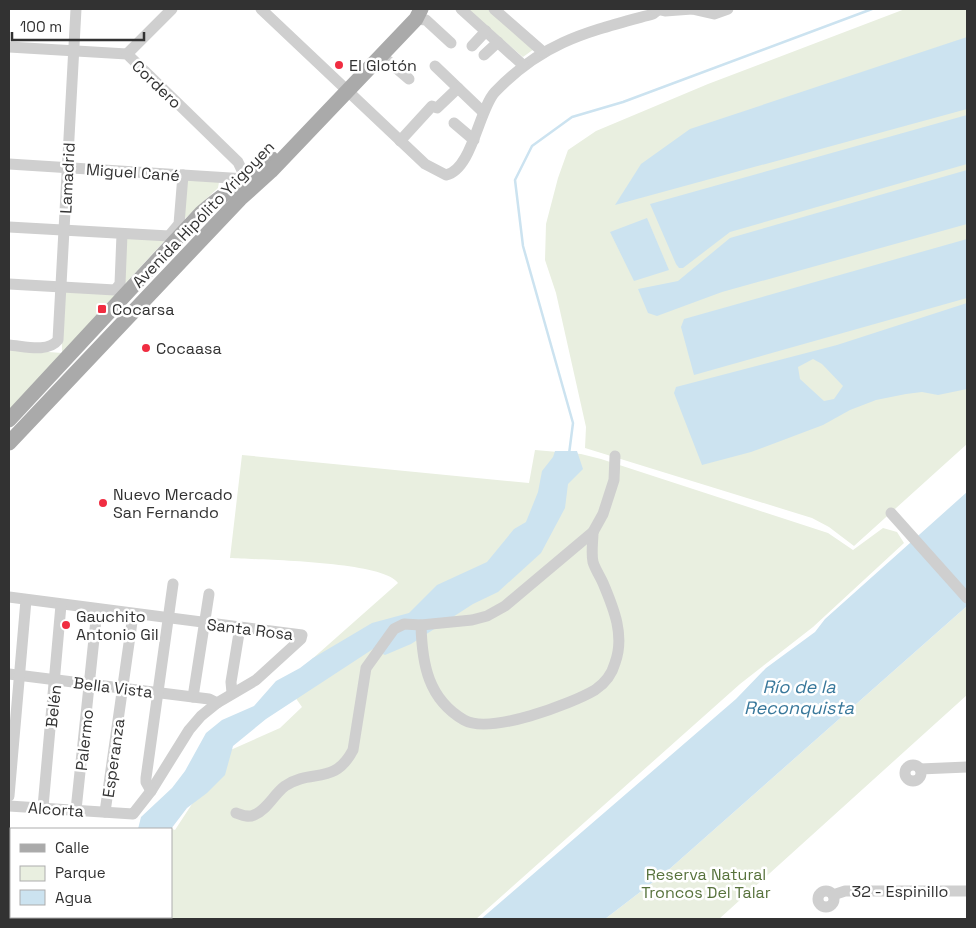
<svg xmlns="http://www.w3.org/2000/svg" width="976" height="928" font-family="'Space Grotesk',sans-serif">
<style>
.green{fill:#e9efe0}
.water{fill:#cce3f0;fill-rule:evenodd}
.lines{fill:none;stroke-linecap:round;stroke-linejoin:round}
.stream{stroke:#cce3f0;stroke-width:2.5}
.minor{stroke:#cfcfcf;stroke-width:11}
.major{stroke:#aaa;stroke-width:15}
.poi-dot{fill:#f02d41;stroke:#fff;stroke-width:2}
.labels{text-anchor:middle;stroke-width:5;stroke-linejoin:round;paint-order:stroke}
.poi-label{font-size:16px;fill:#323232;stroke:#fff;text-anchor:start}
.street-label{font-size:16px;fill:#323232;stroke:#fff}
.park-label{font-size:16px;fill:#57723c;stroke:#fff}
.water-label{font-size:18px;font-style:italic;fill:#39789b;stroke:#fff}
</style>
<rect width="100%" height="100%" fill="#fff"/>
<g class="green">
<polygon points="467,9 489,9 534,49 523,57"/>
<polygon points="905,9 967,9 967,444 854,546 829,527 812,518 585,448 586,427 556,293 545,260 546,224 558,178 568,150 596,131 708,84"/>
<polygon points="183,175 219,182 218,188 179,224"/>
<polygon points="122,234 169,236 120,289"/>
<polygon points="61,287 119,291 9,411 9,349 62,353"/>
<path d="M 535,450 L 581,454 L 601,459 L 828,533 L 853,550 L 883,528 L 897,532 L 904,543 L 813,627 L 740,684 L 476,919 L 120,919 L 120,917 L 171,917 L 171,829 L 142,829 L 145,819 L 175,830 L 226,752 L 280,728 L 302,707 L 285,683 L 398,583 C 383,561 260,560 230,558 L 242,455 L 529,483 Z"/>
<polygon points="967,606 967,695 719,919 605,919 665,873"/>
</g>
<g class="water">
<polygon points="967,37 967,109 615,205 641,164 690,129"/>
<polygon points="967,115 967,164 730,232 683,268 679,268 676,264 650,204"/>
<polygon points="967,170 967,224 722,292 657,316 648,313 638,289 678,281 730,238"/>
<polygon points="647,218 669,270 634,281 610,232"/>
<polygon points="967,239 967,298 694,375 681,327 684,319"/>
<path d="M 967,303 L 967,389 L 938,395 L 922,392 L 906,394 L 876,400 L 850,410 L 823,425 L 751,452 L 702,465 L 674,393 L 676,387 L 837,345 ZM 813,359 L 822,364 L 843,386 L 834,399 L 824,401 L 800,379 L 798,367 Z"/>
<polygon points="555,451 577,451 583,469 568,484 565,508 541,553 498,592 473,604 411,644 385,655 373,649 266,719 233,746 225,775 207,793 187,808 171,829 138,829 141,817 172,788 185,771 206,733 222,720 254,706 276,681 300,668 313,658 372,623 409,613 437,585 487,562 514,529 526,522 538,492 542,471 553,457"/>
<polygon points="967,492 967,606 665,873 605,919 481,919 736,699 766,668 815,632 825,619"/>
</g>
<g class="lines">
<polyline class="stream" points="569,454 573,423 523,246 515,180 532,146 572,117 623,102 872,9"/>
<g class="minor">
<path d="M 261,9 L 425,164 L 446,175 C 472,170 479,109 495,92 C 544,41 587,32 653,14 L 658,10"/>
<polyline points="461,9 523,65"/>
<polyline points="494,9 543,52"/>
<polyline points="656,9 665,11 692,9"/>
<polyline points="692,9 714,14 728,9"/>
<polyline points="416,19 426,20 451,43"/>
<polyline points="472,46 486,31"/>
<polyline points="9,47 127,54 238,162 246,179"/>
<polyline points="127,54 172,9"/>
<polyline points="381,55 409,79"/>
<polyline points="484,55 498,42"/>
<polyline points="435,66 483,112"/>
<polyline points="454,123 474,140"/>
<polyline points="400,141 432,106 437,108 458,88"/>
<polyline points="9,164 246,179 248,181"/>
<polyline points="9,227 169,236 179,224 183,175"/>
<polyline points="9,284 115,290 120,284 122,234"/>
<path d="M 9,345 C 24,346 48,353 58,340 L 76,9"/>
<polyline points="891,513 967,598"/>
<polyline points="9,597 302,635 301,639 256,680 217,703 201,716 189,730 151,791 133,814 9,806"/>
<path d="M 421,625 C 422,664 428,699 464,720 C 490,735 571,704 595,690 C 604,684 612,674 615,663 C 625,636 614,609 603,583 C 600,576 595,569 593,562 C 591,553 593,541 593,532"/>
<polyline points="9,674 209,699 217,703"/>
<polyline points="232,693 231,682 240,627"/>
<polyline points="193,697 209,594"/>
<circle cx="913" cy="773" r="8"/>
<polyline points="920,769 967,767"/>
<polyline points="151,791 146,782 146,778 173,584"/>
<polyline points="9,796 26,600"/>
<polyline points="43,807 61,605"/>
<polyline points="76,810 97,610"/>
<polyline points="105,812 133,615"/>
<path d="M 236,813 C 242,815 248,818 254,815 C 267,810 274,794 285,786 C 312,768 334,786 353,750 L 366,668 L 394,629 L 404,624 L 421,625 L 472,620 L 487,616 L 505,606 L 593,532 L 603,514 L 614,480 L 615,456"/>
<circle cx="826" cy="899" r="8"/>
<polyline points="833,895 845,891 967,891"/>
</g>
<g class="major">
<path d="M 9,420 L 201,213 C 223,193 250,179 271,158"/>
<polyline points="9,443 240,199 271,171 416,19 421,9"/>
</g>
</g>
<g class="poi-dot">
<circle cx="339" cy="65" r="5"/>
<rect x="97" y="304" width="10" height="10" rx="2.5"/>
<circle cx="146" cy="348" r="5"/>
<circle cx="103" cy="503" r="5"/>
<circle cx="66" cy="625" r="5"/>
</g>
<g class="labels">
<g class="poi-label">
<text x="349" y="71">El Glotón</text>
<text x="112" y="315">Cocarsa</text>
<text x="156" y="354">Cocaasa</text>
<text x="113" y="500">Nuevo Mercado<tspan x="113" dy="18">San Fernando</tspan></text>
<text x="76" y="622">Gauchito<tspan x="76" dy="18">Antonio Gil</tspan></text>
</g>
<g class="street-label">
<text transform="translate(157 84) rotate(44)" y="6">Cordero</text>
<text transform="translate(133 172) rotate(4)" y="6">Miguel Cané</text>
<text transform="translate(67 178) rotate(-87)" y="6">Lamadrid</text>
<text transform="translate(203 214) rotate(-46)" y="6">Avenida Hipólito Yrigoyen</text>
<text transform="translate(250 629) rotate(7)" y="6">Santa Rosa</text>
<text transform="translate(113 687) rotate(7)" y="6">Bella Vista</text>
<text transform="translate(53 706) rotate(-84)" y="6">Belén</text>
<text transform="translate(84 740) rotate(-84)" y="6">Palermo</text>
<text transform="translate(113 758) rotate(-82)" y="6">Esperanza</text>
<text transform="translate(56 809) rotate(4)" y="6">Alcorta</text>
<text x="900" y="897">32 - Espinillo</text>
</g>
<g class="park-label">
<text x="706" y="880">Reserva Natural<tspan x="706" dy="18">Troncos Del Talar</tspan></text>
</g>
<g class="water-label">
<text x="799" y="693">Río de la<tspan x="799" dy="21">Reconquista</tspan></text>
</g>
</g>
<rect width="976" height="928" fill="none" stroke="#323232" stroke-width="20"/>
<rect x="10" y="828" width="162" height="90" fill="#ffffff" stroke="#adadad"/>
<rect x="20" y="844" width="25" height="8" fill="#aaaaaa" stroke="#adadad"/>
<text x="55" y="853" font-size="15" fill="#323232">Calle</text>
<rect x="20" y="866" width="25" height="15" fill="#e9efe0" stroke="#adadad"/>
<text x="55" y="878" font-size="15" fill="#323232">Parque</text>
<rect x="20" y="890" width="25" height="15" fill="#cce3f0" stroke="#adadad"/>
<text x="55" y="903" font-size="15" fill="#323232">Agua</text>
<path d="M12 32v8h132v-8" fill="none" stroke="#323232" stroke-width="2.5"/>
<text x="20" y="32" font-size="15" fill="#323232" stroke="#ffffff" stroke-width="4" paint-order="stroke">100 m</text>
</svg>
